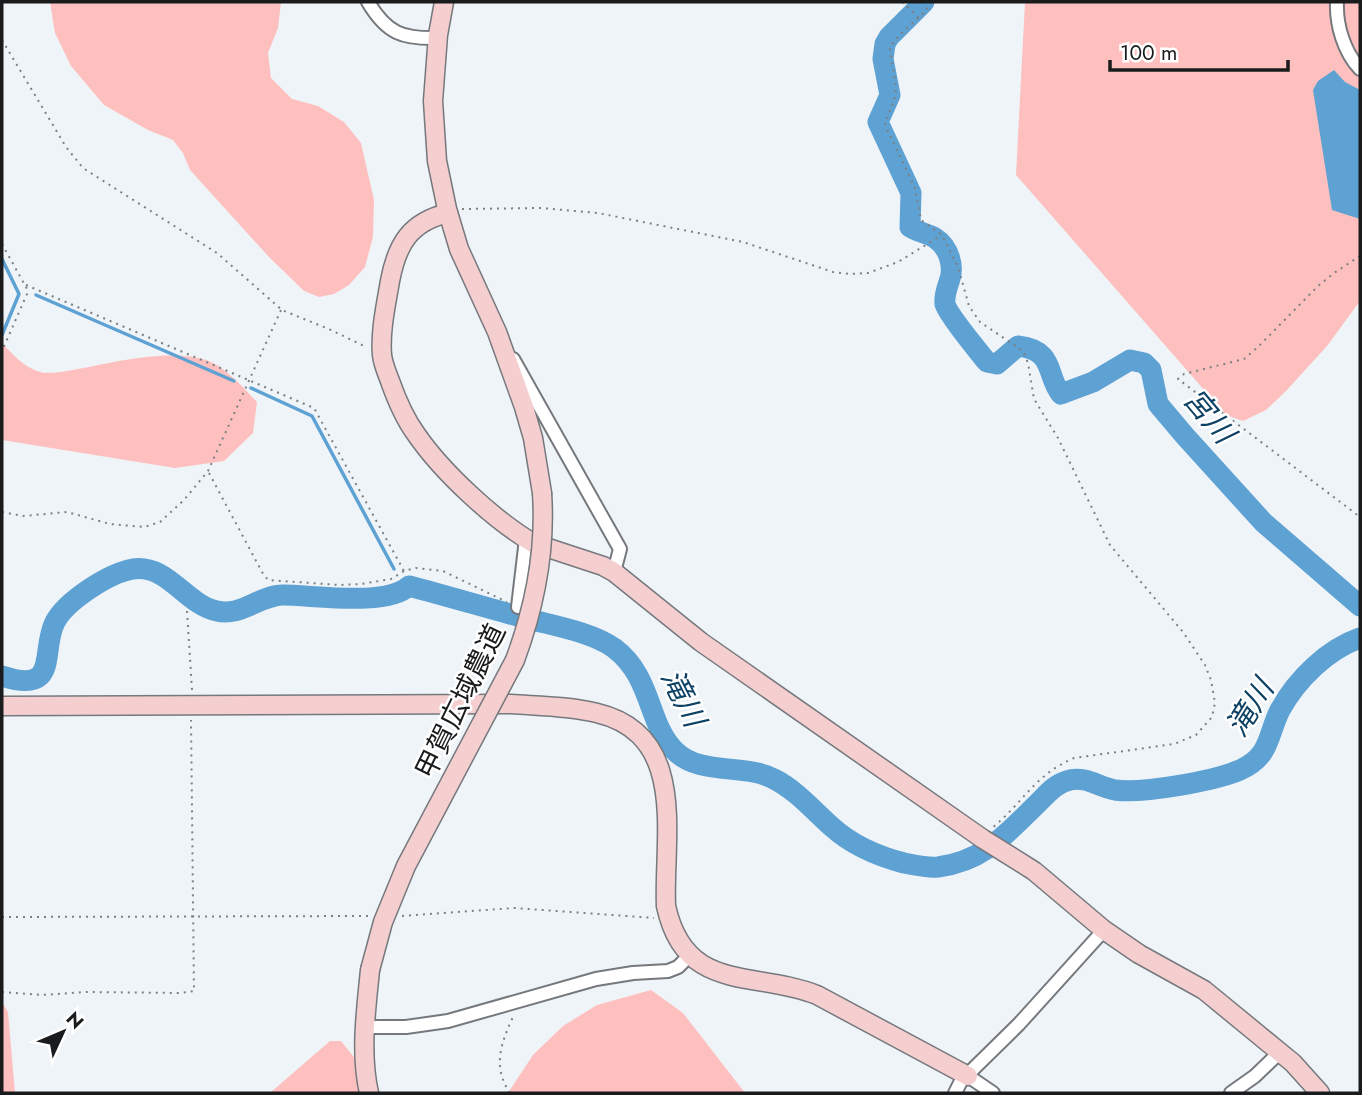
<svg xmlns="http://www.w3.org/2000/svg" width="1362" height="1095" font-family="Jost,'Noto Sans JP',sans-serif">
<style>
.green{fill:#fec0be}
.water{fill:#5ea1d3}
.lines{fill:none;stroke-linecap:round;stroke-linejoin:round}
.stream{stroke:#5ea1d3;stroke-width:3.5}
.river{stroke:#5ea1d3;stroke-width:21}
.street-casing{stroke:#75797d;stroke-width:16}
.secondary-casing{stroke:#75797d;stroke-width:21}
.path{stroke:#7c8082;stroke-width:2;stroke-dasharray:2 5;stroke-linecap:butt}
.street{stroke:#fff;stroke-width:12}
.secondary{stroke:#f5cecf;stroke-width:18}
.secondary-bridge-casing{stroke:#75797d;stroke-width:21;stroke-linecap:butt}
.secondary-bridge{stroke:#f5cecf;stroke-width:18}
.labels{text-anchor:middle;stroke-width:5;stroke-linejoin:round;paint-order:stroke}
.street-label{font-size:28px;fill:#191b1c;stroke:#fff}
.water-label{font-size:30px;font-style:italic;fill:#0e4264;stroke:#fff}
</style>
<rect width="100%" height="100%" fill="#eff4f9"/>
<g class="green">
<polygon points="50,2 281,2 278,28 268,53 271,78 292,99 318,106 344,122 361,143 374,200 373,237 365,267 349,285 334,294 319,297 304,291 269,257 190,170 183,153 173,140 148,130 104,105 71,66 55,33"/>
<polygon points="1025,2 1360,2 1360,301 1327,346 1286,391 1266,410 1243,421 1226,415 1016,175"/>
<path d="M 2,343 C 12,354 25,368 40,372 C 50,375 78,369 89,367 C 121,360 187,346 217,365 C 232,375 245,389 257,402 L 253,433 L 224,461 L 175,468 L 2,440 Z"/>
<polygon points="651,990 683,1013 745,1093 508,1093 533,1055 563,1026 597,1005"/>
<polygon points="2,1002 8,1012 15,1093 2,1093"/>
<polygon points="330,1041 341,1041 370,1077 369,1093 270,1093"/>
</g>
<polygon class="water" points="1334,70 1345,82 1360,90 1360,219 1332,210 1313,90 1318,81"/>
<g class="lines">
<g class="stream">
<polyline points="2,259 19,294 2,335"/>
<polyline points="36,295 234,381"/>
<polyline points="251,388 312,416 394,569"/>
</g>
<g class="river">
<path d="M 924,2 L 889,37 L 885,44 L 883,59 L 890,95 L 878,122 L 911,193 L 910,227 C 917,232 927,233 935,238 C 949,247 955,267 949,282 C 947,288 944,296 945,304 C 948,315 979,352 987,362 L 997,364 L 1018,346 C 1056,350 1046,377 1061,394 L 1093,382 L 1130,360 L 1144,363 L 1151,370 L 1158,404 L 1185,436 L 1263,522 L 1360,606"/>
<path d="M 2,676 C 61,695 40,651 55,622 C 66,601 109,573 133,569 C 168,564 186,605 217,611 C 241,617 260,595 283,595 C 314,595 386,607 409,586 C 447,596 484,607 521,617 C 549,625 590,631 614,648 C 653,677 647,724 675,751 C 700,776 744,763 774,779 C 796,790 813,810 832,827 C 852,845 877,856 904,863 C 915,865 926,868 938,867 C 984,861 1006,834 1038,803 C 1048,793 1056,783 1070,780 C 1086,776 1099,787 1115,790 C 1142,794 1214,781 1240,770 C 1271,756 1267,736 1280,710 C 1297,679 1328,649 1360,638"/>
</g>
<g class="street-casing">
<g id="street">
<path d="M 368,2 C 387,34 403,39 438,38"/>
<path d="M 1337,2 C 1336,25 1344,52 1360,69"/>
<polyline points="513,359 620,549 614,572"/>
<polyline points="518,607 526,539"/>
<polyline points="364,1027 406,1027 448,1021 596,979 633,973 668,971 678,967 690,955"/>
<polyline points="968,1076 993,1093"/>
<polyline points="955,1093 961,1081 1019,1024 1104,930"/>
<polyline points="1231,1093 1255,1076 1280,1052"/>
</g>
</g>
<g class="secondary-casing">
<g id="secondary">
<polyline points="444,2 438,35 433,101 437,161 447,209 459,249 497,332 524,407 533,438 542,493"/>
<path d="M 448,213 C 410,222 397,244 390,281 C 386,305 380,331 382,355 C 383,364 387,373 390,381 C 396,398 405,419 416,434 C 442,472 494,520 533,543 L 603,566 L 614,572 L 701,642 L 983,839 L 1034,871 L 1104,930 L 1139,954 L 1204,990 L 1293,1063 L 1320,1093"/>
<path d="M 2,706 L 511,704 C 539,706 569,706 597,713 C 689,735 663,837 666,906 C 685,994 754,970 817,995 L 968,1076"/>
<path d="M 369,1093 C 360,1053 366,1011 370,970"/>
</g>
</g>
<g class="path">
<polyline points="902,2 919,18"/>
<path d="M 932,2 C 921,20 899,30 890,49 L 896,87 L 895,96 L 885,125 L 915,188 L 921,220 L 942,235 L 958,267 L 969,306 L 980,322 L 1023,351 L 1028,363 L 1034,399 L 1058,438 L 1110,545 L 1183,632 L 1205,665 L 1211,680 L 1215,703 L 1212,717 L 1196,735 L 1174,744 L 1074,758 C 1034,775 1022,804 992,828"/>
<polyline points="2,40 66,147 83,168 217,253 282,310 331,330 366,347"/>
<polyline points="462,209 541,208 598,213 743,242 833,272 850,274 868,273 898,262 942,235"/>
<polyline points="2,244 27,289 27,294 2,351"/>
<polyline points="1360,256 1334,273 1318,286 1258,347 1244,359 1184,374 1178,379 1360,517"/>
<polyline points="26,285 314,408 404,571"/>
<polyline points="209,473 262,572 268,580 339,585 361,584 391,579 404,571 416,568 443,571 507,602"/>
<polyline points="2,512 23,516 67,512 110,524 144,527 160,522 184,500 208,471 281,310"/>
<polyline points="187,611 192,690"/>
<polyline points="2,666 5,669"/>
<polyline points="402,916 514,908 654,918"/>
<polyline points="2,917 368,916"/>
<polyline points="2,992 42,995 86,992 181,993 194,991 191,720"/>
<path d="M 510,1093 C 492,1067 501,1043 513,1017"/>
</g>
<use href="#street" class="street"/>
<use href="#secondary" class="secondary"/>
<g class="secondary-bridge-casing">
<path id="secondary-bridge" d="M 370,970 L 383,922 L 406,866 L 515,660 C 535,606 546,551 542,493"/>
</g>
<use href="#secondary-bridge" class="secondary-bridge"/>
</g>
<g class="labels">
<g class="street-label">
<text transform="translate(460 701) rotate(-64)" y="10">甲賀広域農道</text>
</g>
<g class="water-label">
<text transform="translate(1209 416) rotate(50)" y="10">宮川</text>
<text transform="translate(683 698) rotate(63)" y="10">滝川</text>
<text transform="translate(1250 708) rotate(-58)" y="10">滝川</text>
</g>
</g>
<rect width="1362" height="1095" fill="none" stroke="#191b1c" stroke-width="7"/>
<g transform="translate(63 1032) rotate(46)" stroke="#ffffff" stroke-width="5" paint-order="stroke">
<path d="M0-5L12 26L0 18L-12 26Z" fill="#191b1c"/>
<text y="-10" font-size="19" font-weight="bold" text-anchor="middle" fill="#191b1c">N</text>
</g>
<path d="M1110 60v10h178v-10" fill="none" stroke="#191b1c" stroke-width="3.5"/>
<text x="1120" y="60" font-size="21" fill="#191b1c" stroke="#ffffff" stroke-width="5" paint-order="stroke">100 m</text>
</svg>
